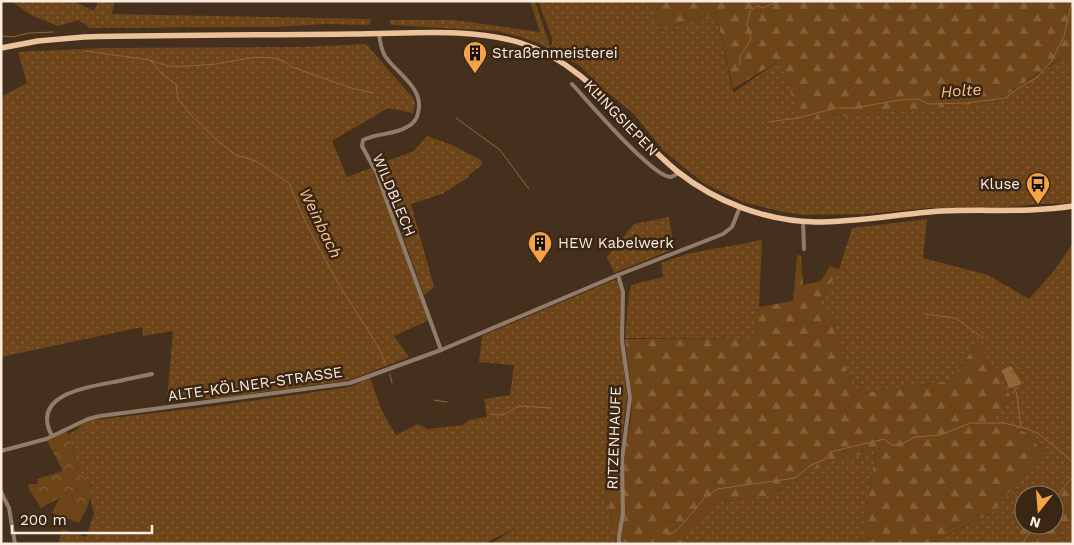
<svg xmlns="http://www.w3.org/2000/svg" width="1074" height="545" font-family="'Work Sans',sans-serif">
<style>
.grass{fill:url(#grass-dots)}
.forest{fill:url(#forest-firs)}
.park{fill:url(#park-crowns)}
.garden{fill:#6d4519}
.water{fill:url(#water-ripples)}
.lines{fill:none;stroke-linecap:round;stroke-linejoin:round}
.stream{stroke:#936639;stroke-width:1}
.street{stroke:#907c69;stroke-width:4}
.primary{stroke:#ecc29a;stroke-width:5.5}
.labels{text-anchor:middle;stroke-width:5;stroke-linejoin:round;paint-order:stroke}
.poi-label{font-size:15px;fill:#f9ece0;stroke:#3a2613;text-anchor:start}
.street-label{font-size:15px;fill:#f9ece0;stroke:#3a2613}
.water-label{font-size:16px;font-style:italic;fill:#f9c390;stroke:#3a2613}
</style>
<defs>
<pattern id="grass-dots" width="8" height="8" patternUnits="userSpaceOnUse" patternTransform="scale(1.25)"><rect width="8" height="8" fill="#6d4519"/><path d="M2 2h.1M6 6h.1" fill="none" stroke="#83603a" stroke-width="1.8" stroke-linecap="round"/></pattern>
<pattern id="forest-firs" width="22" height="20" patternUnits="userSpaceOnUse" patternTransform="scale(1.25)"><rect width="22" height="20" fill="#6d4519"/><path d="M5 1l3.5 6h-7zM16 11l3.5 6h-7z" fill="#83603a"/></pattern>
<pattern id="park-crowns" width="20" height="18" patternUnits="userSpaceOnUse" patternTransform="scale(1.25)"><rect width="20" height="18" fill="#6d4519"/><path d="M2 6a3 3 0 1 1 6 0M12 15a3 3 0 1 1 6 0" fill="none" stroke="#83603a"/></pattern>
<pattern id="water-ripples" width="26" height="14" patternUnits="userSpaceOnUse" patternTransform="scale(1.25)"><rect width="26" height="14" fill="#936639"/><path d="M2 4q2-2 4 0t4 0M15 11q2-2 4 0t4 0" fill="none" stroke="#6f563e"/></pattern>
</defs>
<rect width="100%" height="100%" fill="#45301d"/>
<g class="grass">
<polygon points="11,1 73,1 94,11 98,1 114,1 112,14 371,19 369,25 327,24 276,27 90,28 79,20 58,26 31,15"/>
<polygon points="530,1 535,1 550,46 552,45 552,38 538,1 649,1 661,30 716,13 733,93 780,60 801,120 996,102 1062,58 1073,77 1073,203 1038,204 998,208 929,208 866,214 804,215 782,212 743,202 705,184 682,166 663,150 633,113 603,89 579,65 540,44 521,37 498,31 391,25 389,20 454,20 540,32"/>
<polygon points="366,44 414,99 415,104 413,113 388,108 332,141 347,177 371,168 388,207 429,320 394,336 409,357 350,380 220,398 167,401 173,331 143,336 142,327 1,357 1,97 27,83 18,52 103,48 303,47"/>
<polygon points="427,136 452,145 481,160 482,165 469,175 469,177 442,194 411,204 434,287 424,295 385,186 374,166 414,151"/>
<polygon points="669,217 674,249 614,273 607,257 634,224"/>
<polygon points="927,219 923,258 988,275 1029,299 1054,271 1073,243 1073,476 1047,495 1024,495 1024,522 1016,532 1033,538 1037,544 928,544 992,513 1043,452 1025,432 991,423 976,344 950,381 863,393 851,385 832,319 817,307 839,269 852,228"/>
<polygon points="762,240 759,307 755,339 625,338 629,292 631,285 663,277 661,263 687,254"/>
<polygon points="614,280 618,281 621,293 621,340 627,398 619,459 602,474 616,544 491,544 517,527 484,544 58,544 62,529 86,537 94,514 90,497 91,483 82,477 68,434 76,430 86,421 207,407 350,387 370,378 382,411 396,435 418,424 428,429 463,425 469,420 487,417 484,399 510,395 514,365 479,362 482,336"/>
<polygon points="876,450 864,523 857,544 630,544 681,543 715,503 771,495 828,462"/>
<polygon points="1073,517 1073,544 1050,544 1063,531"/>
</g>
<g class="forest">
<polygon points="649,1 1073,1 1073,77 1061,58 995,102 800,121 780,60 733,89 716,13 661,30"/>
<polygon points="797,255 801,256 803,285 821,281 830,266 839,269 817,307 832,318 851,385 863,393 950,381 977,343 1011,397 992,423 1025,432 1043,452 992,513 928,544 857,544 864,523 876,451 828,462 771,495 715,503 681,543 616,543 602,474 624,467 623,458 631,418 632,398 625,339 755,339 759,307 793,301"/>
<polygon points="1073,476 1073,517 1063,531 1050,544 1037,544 1033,538 1023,542 1016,531 1024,522 1024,525 1054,525 1054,495 1047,495"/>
</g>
<polygon class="park" points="66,429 82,476 91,483 90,497 87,508 59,498 41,508 29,489 28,484 38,484 37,479 63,471 46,439"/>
<polygon class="garden" points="59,498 87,508 79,523 52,513"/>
<polygon class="water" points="1011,366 1021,382 1020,385 1009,388 1002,370"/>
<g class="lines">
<g class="stream">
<polyline points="1,38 4,36 12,37 29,33 54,32"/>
<polyline points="85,51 150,60 163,75 176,84 178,99 191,115 220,143 236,155 256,161 289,183 307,225 326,261 340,286 379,348 386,365"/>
<path d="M 150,60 C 156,62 163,65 169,66 C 182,67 203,65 216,64 C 237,61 275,49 292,67 L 351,88 L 373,93"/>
<polyline points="740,65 740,56 751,39 747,24 750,11 758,6 763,8 779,1"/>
<polyline points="456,118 500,150 529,189"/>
<polyline points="768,122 798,118 836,108 854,108 899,100 918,99 929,104 967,103 1005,98 1018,88 1036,78 1051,62 1064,36 1072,1"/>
<polyline points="925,314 955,318 983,338"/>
<polyline points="390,374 392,383"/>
<polyline points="1014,387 1017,395 1021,427"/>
<polyline points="434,400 447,402"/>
<polyline points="489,414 503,415 519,406 551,408"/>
<polyline points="1054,500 1073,476"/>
<polyline points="667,535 675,532 688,518 704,498 717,489 795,478 811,465 824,460 830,452 884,439 892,445 900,445 915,437 940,435 971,423 1004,423 1021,427 1038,433 1073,462"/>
<polyline points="1022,544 1035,525"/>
</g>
<g class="street">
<path d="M 379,34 C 380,42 381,49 385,56 C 397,74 425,88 418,113 C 417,119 413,124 407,127 C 394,135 377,133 363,140 L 362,146 L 377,174 L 441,350"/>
<path d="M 572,84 C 587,100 653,178 671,177 L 679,173"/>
<polyline points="803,221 804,249"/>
<polyline points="618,275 623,292 622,340 630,398 622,459 623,513 619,536 619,544"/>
<path d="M 52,436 C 30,395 86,387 114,382 C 126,379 139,377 152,374"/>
<polyline points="1,451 46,439 88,419 100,416 350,383 441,350 618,275 723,234 732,227 740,207"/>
<polyline points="1,492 9,508 15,544"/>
</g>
<path class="primary" d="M 1,48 L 38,41 L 84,37 C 173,35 263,35 353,34 C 406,34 470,27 521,43 C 593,66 623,128 678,172 C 716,202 766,221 815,222 C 857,222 899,214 941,211 C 985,209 1029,213 1073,206"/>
</g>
<defs>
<g id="building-pin" transform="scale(1.25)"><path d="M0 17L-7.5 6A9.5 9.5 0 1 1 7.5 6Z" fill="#f6a247" stroke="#3a2613"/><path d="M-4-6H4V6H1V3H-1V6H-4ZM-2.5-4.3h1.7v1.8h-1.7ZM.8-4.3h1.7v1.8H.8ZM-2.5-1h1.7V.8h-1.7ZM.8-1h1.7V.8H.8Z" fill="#111"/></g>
<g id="bus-pin" transform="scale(1.25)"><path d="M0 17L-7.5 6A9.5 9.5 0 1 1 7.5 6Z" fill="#f6a247" stroke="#3a2613"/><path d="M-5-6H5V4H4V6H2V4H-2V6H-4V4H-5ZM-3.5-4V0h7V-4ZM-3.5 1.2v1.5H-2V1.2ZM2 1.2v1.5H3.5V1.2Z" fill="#111"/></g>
</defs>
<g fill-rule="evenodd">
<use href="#building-pin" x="475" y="53"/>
<use href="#bus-pin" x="1038" y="184"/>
<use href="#building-pin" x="540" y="243"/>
</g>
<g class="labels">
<g class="poi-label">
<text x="492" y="58">Straßenmeisterei</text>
<text x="1020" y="189" text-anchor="end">Kluse</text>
<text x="558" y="248">HEW Kabelwerk</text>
</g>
<g class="street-label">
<text transform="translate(621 118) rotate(46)" y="5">KLINGSIEPEN</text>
<text transform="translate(394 195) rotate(67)" y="5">WILDBLECH</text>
<text transform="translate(255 384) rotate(-8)" y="5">ALTE-KÖLNER-STRASSE</text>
<text transform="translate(614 438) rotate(-88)" y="5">RITZENHAUFE</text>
</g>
<g class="water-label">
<text transform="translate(961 90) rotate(-4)" y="6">Holte</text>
<text transform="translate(321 223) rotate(64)" y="6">Weinbach</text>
</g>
</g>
<rect width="1074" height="545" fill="none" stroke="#f9ece0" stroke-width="5"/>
<g transform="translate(1039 510) rotate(197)"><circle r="24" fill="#3a2613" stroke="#867565"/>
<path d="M0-4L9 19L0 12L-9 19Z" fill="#f6a247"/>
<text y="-8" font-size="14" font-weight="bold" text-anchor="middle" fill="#f9ece0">N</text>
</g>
<path d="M12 525v8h140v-8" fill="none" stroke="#f9ece0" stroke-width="2.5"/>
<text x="20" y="525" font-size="15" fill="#f9ece0" stroke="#3a2613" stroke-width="4" paint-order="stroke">200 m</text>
</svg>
